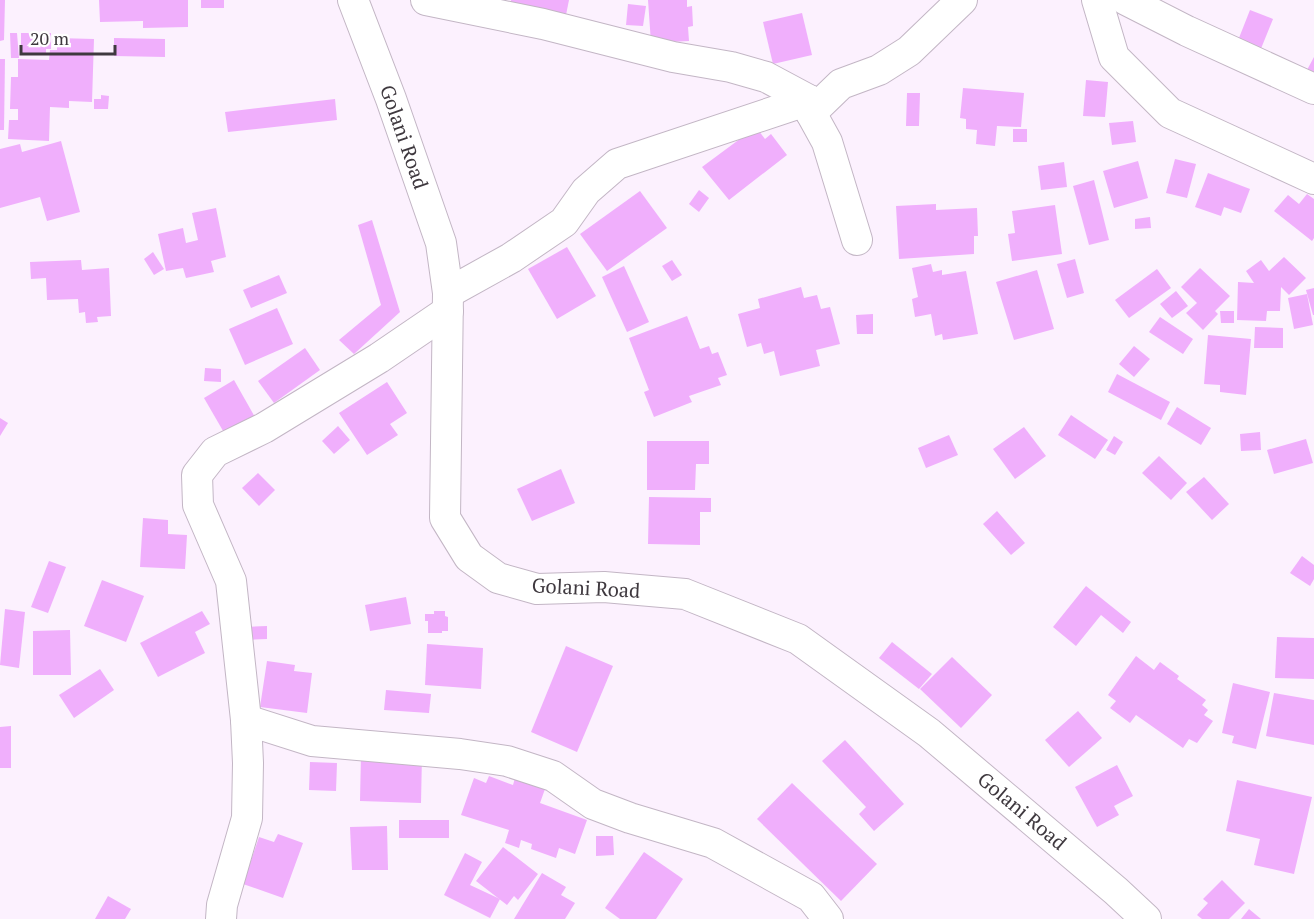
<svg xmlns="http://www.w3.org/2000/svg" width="1314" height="919" font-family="'PT Serif',serif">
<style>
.building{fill:#f0affc}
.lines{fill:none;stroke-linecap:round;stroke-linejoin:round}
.minor-casing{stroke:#c3b6c5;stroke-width:32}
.minor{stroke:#fff;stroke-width:30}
.labels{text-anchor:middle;stroke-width:4.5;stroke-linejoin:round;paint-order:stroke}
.street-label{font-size:20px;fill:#3f393f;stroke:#fff}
</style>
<rect width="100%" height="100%" fill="#fcf1fe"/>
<g class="building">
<polygon points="0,0 5,0 4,40 0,41"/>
<polygon points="99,0 188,0 188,27 143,28 143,21 100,22"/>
<rect x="201" y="0" width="23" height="8"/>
<polygon points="511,0 569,0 566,15 510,5"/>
<polygon points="648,0 687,0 687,7 692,6 693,26 688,27 689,41 651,43"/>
<polygon points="628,4 646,6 643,26 626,25"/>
<polygon points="1250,10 1273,19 1260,51 1237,43"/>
<polygon points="802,13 812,55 773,64 763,22"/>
<polygon points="10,33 17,33 19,58 11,58"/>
<polygon points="21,33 51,33 51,49 46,49 46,54 21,54"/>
<polygon points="57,38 94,39 92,102 69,101 69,108 50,107 49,141 8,139 9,120 18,120 18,109 10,109 11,77 18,77 18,59 49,60 50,50 57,50"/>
<polygon points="114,38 165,39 165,57 114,56"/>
<polygon points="1314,57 1314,73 1307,70"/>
<polygon points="0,59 5,59 4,130 0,130"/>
<polygon points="1086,80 1108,82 1105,117 1083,116"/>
<polygon points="963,88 1024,93 1021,127 997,126 995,146 976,144 977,130 966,129 966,119 960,118"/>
<polygon points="907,93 920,93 919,126 906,126"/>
<polygon points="101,95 109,96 108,109 94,109 94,99 101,99"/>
<polygon points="335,99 337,120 228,132 225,112"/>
<polygon points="1133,121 1136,142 1112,145 1109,123"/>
<polygon points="756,127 765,139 771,134 787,155 729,200 702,167"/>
<rect x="1013" y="129" width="14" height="13"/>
<polygon points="61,141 80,212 47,221 40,197 0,208 0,149 20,144 22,152"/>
<polygon points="1175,159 1196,164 1187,198 1166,193"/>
<polygon points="1138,161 1148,198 1114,208 1103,171"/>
<polygon points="1064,162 1067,187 1041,190 1038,166"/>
<polygon points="1208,173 1250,189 1241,213 1224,207 1221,216 1195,207"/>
<polygon points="1094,180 1109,240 1089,245 1073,186"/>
<polygon points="699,190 709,198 699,212 689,204"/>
<polygon points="640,191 667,228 607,271 580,234"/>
<polygon points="1307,194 1314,199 1314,238 1312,241 1274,211 1288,195 1299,204"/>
<polygon points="936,204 936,210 977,208 978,236 974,236 974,254 899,259 896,206"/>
<polygon points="1055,205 1062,254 1012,261 1008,234 1015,233 1012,211"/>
<polygon points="216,208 226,257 211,261 214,272 186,278 183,268 166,271 158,234 183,228 186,243 198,240 192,213"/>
<polygon points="1150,217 1151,228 1135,229 1135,219"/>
<polygon points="372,220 400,312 354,354 339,340 381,305 358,225"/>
<polygon points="567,247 596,296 557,319 528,269"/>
<polygon points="153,252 164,269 154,275 144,259"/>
<polygon points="1284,257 1306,278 1289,295 1281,287 1280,311 1267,311 1266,321 1237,320 1238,282 1254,283 1246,271 1261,260 1269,271"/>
<polygon points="1075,259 1084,293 1067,298 1057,264"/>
<polygon points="81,260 82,270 109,268 111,316 97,317 98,322 86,323 85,312 79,313 78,299 47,300 46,278 31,279 30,262"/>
<polygon points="672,260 682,275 672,281 662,266"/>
<polygon points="931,264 933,272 942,270 942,275 966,271 978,334 943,340 942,334 935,336 931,314 915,317 912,299 918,297 912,268"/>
<polygon points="624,266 649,322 627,332 602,277"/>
<polygon points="1200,268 1230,296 1215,311 1218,314 1203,330 1186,313 1197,303 1181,287"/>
<polygon points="1157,269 1171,288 1129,318 1115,300"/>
<polygon points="1037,270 1054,329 1014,340 996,282"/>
<polygon points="279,275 287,293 251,308 243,290"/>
<polygon points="801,287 804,298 817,295 821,309 830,307 840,344 816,350 820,366 780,376 774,351 764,354 761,343 747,347 738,314 760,308 758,299"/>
<polygon points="1314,288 1314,315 1313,315 1306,290"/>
<polygon points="1176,291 1188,306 1172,318 1160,304"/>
<polygon points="1307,294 1313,325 1294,329 1288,298"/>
<polygon points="277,308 293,344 245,365 229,329"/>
<polygon points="1220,311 1234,311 1234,323 1221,323"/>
<polygon points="873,314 873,334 857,334 856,315"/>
<polygon points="687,316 700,349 709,346 712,354 718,352 727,375 718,378 721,385 689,396 692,402 654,417 644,392 649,390 629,338"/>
<polygon points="1160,317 1193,339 1183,354 1149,332"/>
<polygon points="1255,327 1283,328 1283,348 1254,348"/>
<polygon points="1208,335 1251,339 1246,395 1220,392 1220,385 1204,384"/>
<polygon points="1134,346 1150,359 1134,377 1119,364"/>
<polygon points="305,348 320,370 274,403 258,381"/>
<polygon points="205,368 221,369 221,382 204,381"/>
<polygon points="1117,374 1170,402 1161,420 1108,392"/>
<polygon points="234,380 256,419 226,436 204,398"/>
<polygon points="387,382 407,413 390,424 398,435 367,455 339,413"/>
<polygon points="1177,407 1211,428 1201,445 1167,424"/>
<polygon points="1071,415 1108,440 1095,459 1058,435"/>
<polygon points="0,418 8,423 0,436"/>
<polygon points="338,426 350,440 334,454 322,441"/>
<polygon points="1024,427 1046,456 1015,479 993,449"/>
<polygon points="1260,432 1261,450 1241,451 1240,434"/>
<polygon points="949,435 958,455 926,468 918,448"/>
<polygon points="1114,436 1123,442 1115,455 1106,450"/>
<polygon points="1306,439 1313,463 1274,474 1267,450"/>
<polygon points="647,441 709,441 709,464 696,464 695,490 647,490"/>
<polygon points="1159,456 1187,483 1171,500 1142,473"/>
<polygon points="561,469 575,503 532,521 517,489"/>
<polygon points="258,473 275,490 259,506 242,488"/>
<polygon points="1204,477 1229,504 1212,520 1186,492"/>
<polygon points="649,497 711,498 711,512 700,512 700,545 648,544"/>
<polygon points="997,511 1025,543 1011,555 983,524"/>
<polygon points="143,518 168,520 168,534 187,535 185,569 140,567"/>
<polygon points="1302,556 1314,565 1314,579 1310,586 1290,573"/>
<polygon points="49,561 66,567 48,613 31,607"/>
<polygon points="102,580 144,596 126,642 84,626"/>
<polygon points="1086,586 1131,622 1123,633 1101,615 1076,646 1053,627"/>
<polygon points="406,597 411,624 370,631 365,605"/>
<polygon points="5,609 25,612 19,668 0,665"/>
<polygon points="202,611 210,624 195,632 205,653 158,677 140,643"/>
<polygon points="434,611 445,611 445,616 448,617 448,631 442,631 442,633 428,633 428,621 425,621 425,614 434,614"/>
<polygon points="267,626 267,639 243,640 243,627"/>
<polygon points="70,630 71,675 33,675 33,631"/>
<polygon points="1277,637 1314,638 1314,679 1275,678"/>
<polygon points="892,642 932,674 919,689 879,658"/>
<polygon points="427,644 483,648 481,689 425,685"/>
<polygon points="566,646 613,666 577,752 531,732"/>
<polygon points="1136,656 1154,670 1160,662 1179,676 1177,679 1206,700 1202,705 1208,710 1204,715 1213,721 1197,743 1189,739 1183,748 1136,715 1130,723 1110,708 1116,701 1108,695"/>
<polygon points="952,657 992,695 961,728 920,689"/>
<polygon points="267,661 295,665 294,671 312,673 307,713 260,707"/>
<polygon points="100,669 114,690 74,718 59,695"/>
<polygon points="1233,683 1270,692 1256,749 1232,743 1234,736 1222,733"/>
<polygon points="386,690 431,694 429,713 384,710"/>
<polygon points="1274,693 1314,700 1314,745 1266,736"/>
<polygon points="1078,711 1102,738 1069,767 1045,740"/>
<polygon points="11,726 11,768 0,768 0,727"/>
<polygon points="845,740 904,804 874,831 859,814 866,807 822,761"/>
<polygon points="361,754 422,755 421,803 360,801"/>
<polygon points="310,762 337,763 336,791 309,790"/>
<polygon points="1117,765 1133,796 1114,806 1119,815 1097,827 1075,787"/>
<polygon points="489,776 513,785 515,778 545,789 540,803 587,820 575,854 559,848 556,858 531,849 532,844 521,840 519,848 505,843 509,830 461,815 474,778 486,783"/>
<polygon points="1237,780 1312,797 1294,874 1254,865 1260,839 1226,831"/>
<polygon points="792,783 877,864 841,901 757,819"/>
<rect x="399" y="820" width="50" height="18"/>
<polygon points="387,826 388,870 352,870 350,827"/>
<polygon points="278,834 303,843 283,898 243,884 259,837 274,842"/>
<polygon points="596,836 613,836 614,855 596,856"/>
<polygon points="503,847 538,874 518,900 514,896 507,905 476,881"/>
<polygon points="644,852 683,879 656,919 620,919 605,908"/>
<polygon points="465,853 482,862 470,885 500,899 490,918 444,895"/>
<polygon points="542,873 566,887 561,895 575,903 565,919 514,919"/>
<polygon points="1222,880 1245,903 1229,919 1202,919 1197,915 1208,903 1203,899"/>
<polygon points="108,896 131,909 125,919 95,919"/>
<polygon points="1249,909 1261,919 1241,919"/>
</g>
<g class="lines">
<g class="minor-casing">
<g id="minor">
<polyline points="353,0 391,99 441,243 448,293 445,518 469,557 498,578 537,589 604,587 685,594 798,639 929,733 1116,891 1146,919"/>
<polyline points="426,0 543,24 673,57 731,67 766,77 809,100 811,113 827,142 857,240"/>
<polyline points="1097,0 1114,57 1170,113 1314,179"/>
<polyline points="1126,0 1187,31 1314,89"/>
<polyline points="811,113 841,84 879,70 909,51 962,0"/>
<polyline points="448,293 511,258 564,222 586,191 617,164 809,100"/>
<polyline points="246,720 312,741 460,754 507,761 553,776 593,804 630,818 713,843 811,897 828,919"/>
<polyline points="221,919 222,905 247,818 248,763 246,720 231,581 198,505 197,475 215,452 264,428 379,358 448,311"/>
</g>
</g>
<use href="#minor" class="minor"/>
</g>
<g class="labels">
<g class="street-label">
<text transform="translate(404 137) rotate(71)" y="7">Golani Road</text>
<text transform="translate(586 588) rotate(3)" y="7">Golani Road</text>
<text transform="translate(1022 811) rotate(40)" y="7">Golani Road</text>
</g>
</g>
<path d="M21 45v9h94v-9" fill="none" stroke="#3f393f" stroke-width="3"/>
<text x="30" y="45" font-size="18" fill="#3f393f" stroke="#ffffff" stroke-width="4.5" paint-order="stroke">20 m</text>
</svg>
